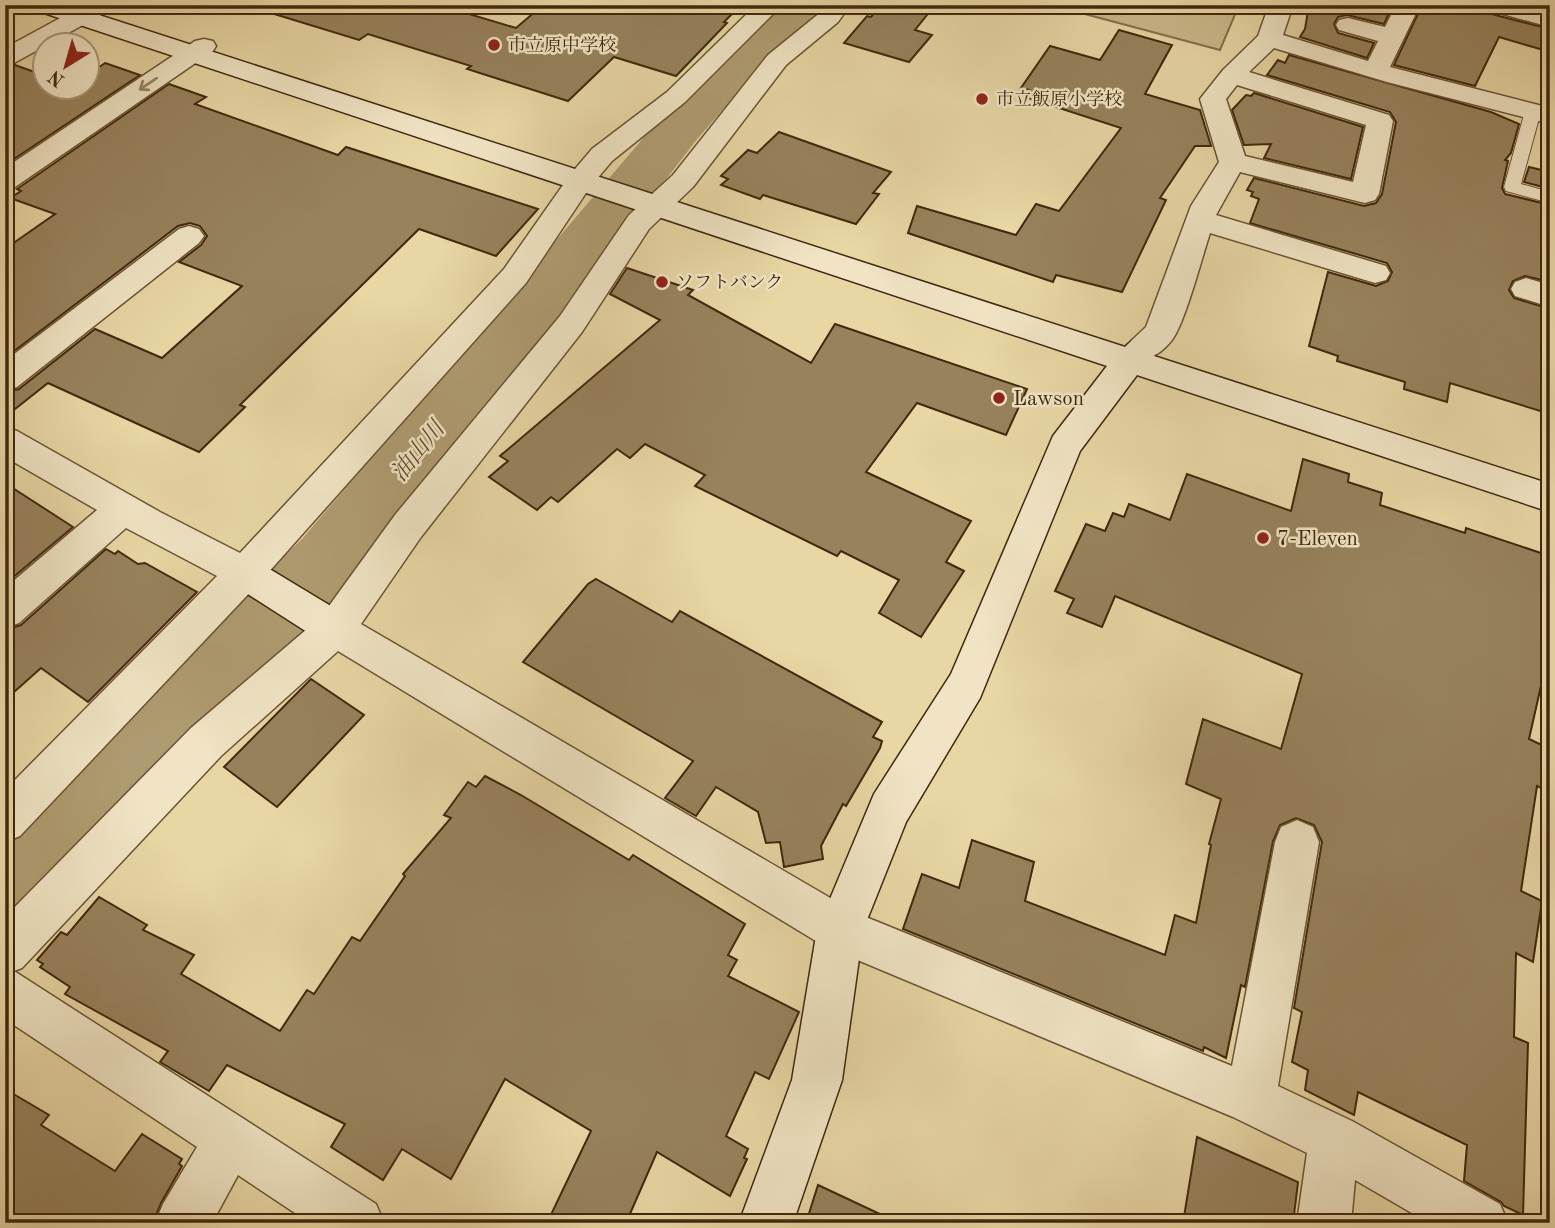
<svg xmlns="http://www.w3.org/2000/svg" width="1555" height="1228" font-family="'Old Standard TT','Noto Serif JP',serif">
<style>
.green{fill:#cbb88b;stroke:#86704c;stroke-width:2}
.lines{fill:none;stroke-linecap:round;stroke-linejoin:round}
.river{fill:#af9b71;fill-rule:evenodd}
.building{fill:#97825c;stroke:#40280d;stroke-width:2}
.lane-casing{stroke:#6a5433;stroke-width:2}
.street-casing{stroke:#6a5433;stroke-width:3}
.secondary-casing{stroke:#40280d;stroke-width:3}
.lane{fill:#f0e4c4;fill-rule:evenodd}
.street{fill:#f0e4c4;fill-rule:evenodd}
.secondary{fill:#f0e4c4;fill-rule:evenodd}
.oneway{stroke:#988668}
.poi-dot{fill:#8f2418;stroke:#f0e4c4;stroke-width:2.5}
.labels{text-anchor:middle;stroke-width:5;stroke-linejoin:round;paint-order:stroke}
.far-poi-label{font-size:18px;fill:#40280d;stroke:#f0e4c4;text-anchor:start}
.poi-label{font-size:21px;fill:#40280d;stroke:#f0e4c4;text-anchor:start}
.water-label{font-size:23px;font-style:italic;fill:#614a2b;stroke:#f0e4c4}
</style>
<rect width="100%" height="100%" fill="#e8d6a5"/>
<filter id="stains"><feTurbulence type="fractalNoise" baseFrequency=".00286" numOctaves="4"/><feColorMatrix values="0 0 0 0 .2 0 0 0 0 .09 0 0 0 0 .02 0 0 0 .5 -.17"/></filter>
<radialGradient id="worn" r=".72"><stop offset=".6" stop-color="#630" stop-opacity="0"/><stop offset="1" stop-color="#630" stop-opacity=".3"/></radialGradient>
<polygon class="green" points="1051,5 1239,5 1220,50"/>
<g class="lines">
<polygon class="river" points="781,5 833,5 826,15 755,73 698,138 354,583 36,913 5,926 5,821 302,539 662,116 721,53"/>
</g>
<g class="building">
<polygon points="272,5 439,5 516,28 543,5 701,5 732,14 724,22 727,23 676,76 614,57 568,101 467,69 471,66 368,34 359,40 271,13"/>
<polygon points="881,5 935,5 915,30 932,35 909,62 844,43 867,16 871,17"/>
<polygon points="1309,5 1393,5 1384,24 1347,15 1338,17 1334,24 1338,33 1374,43 1367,58 1300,37 1305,29"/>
<polygon points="1422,5 1482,5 1487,13 1550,29 1550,52 1499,37 1475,86 1394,65"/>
<polygon points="1119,30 1172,45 1145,94 1200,110 1211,146 1195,146 1160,198 1166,200 1122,292 1056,275 1053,282 908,233 917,206 1016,235 1036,204 1059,211 1121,128 1025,97 1029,90 1021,88 1050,46 1100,60"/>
<polygon points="1289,55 1491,112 1519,124 1511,153 1505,160 1508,161 1502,188 1505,194 1550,205 1550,282 1525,276 1513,281 1509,290 1514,298 1550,309 1550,414 1450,383 1447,402 1404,389 1405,382 1337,361 1338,356 1309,346 1328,272 1376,286 1388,281 1392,272 1387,263 1250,223 1259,199 1251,196 1253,192 1247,190 1254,178 1364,206 1376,203 1382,194 1396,122 1390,112 1267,75 1278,60 1285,63"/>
<polygon points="105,63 140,75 5,165 5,67 15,65 46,76 46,88 88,88 88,75"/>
<polygon points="169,84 206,97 195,104 338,155 346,147 538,209 496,256 419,229 240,405 245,407 199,452 48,383 5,417 5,392 19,389 95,329 162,358 242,286 179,262 201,245 207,236 200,226 190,223 178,226 5,358 5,249 55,214 10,198 21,191 17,189"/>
<polygon points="1254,93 1363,127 1351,179 1264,158 1271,144 1244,145 1232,110 1246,95 1251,96"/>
<polygon points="779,132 891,172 873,193 879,194 856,224 763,195 760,199 721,185 728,179 721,176 748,150 757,153"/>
<polygon points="1529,167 1550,172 1550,189 1524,182"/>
<polygon points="627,268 693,290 688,295 811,363 835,324 1027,389 1006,435 917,403 866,472 971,521 946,562 964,571 921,637 879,613 899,580 841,551 837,556 695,486 705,475 645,444 630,458 617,449 558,502 551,497 537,510 489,477 508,461 500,456 660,320 610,294"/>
<polygon points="1303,459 1349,474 1348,482 1382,493 1380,505 1465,533 1466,528 1550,556 1550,646 1529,739 1550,749 1550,792 1537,786 1521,891 1542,901 1533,962 1516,953 1514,1037 1528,1043 1523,1215 1504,1206 1501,1202 1464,1181 1467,1145 1358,1092 1354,1115 1305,1090 1308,1070 1292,1062 1302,1012 1294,1008 1322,842 1314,825 1296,818 1280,825 1273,841 1245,987 1241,985 1226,1058 1204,1047 1203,1051 903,929 922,874 959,888 972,840 1034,862 1025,901 1165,955 1175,915 1196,923 1211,845 1209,844 1221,799 1186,784 1203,719 1281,749 1302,674 1115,596 1102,627 1067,613 1074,599 1055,591 1086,524 1105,531 1113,513 1124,517 1129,504 1170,520 1187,474 1291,511"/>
<polygon points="5,483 73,527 5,584"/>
<polygon points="106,549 115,554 118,551 138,564 145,563 197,592 88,702 41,668 5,700 5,630 21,625"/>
<polygon points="596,579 672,622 680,611 882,722 873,737 882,741 880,748 846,806 843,804 821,846 823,859 784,867 780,842 766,843 758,812 716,787 696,816 665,798 693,761 523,662 588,584"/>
<polygon points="311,679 364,715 277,807 224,767"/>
<polygon points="485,776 521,795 629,860 633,855 745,924 728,955 737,960 728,976 799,1012 769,1079 755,1072 726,1136 748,1149 744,1158 747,1159 730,1196 657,1152 626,1223 547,1223 591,1131 505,1079 451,1179 402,1149 383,1180 331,1147 345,1124 227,1065 209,1091 160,1062 168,1051 65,994 70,987 40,967 43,964 37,960 61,932 67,935 99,897 147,925 143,930 194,955 181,974 280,1031 307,990 314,994 352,937 360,941 405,876 403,874 451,818 444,815 468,782 476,787"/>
<polygon points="5,1089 49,1115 41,1125 115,1171 142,1134 182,1159 179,1164 182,1166 161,1203 153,1223 5,1223"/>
<polygon points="1197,1137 1298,1182 1293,1223 1183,1223"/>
<polygon points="818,1185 899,1223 806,1223"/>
</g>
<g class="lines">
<g class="lane-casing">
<polygon id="lane" points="1533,106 1541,111 1521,184 1550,192 1550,203 1506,191 1504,187 1525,111"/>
</g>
<g class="street-casing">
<g id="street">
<polygon points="84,5 114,5 110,10 14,63 5,65 5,48"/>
<polygon points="756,5 782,5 685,102 612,161 590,187 526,283 258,584 20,836 5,842 5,790 217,576 126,528 19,623 5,628 5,588 97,510 5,457 5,427 17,431 160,512 240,553 504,269 570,175 592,149 667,92"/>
<polygon points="826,5 850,5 838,22 786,65 693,187 649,229 582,332 421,537 361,624 856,913 1232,1066 1275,842 1281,827 1297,820 1313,827 1319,842 1278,1086 1352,1121 1500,1204 1508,1223 1429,1223 1355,1180 1351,1223 1297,1223 1307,1153 1233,1117 824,946 338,651 221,756 22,968 14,971 376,1204 384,1223 310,1223 238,1175 212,1223 155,1223 163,1204 197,1147 5,1019 5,917 191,728 321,617 395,515 560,316 629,215 673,175 768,55 821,12"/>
<path d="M 1269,5 L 1293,5 L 1283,35 L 1368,61 L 1378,41 L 1339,30 L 1336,25 L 1339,20 L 1348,18 L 1385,27 L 1396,5 L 1420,5 L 1390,67 L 1550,108 L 1550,124 L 1387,82 L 1274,48 L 1249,72 L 1389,115 L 1393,121 L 1379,194 L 1375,200 L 1365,203 L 1240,172 L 1216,215 L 1386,266 L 1390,273 L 1386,280 L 1375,283 L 1210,233 C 1202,257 1185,323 1172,340 C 1161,354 1148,362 1131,357 L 1126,349 L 1131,341 L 1146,327 L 1191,206 L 1219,162 L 1200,99 L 1223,70 L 1258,36 ZM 1237,85 L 1366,125 L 1353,182 L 1245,156 L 1226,99 Z"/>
<polygon points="1484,5 1523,5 1550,12 1550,27 1488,10"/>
<polygon points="204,39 213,41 216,46 213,51 15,187 5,190 5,168 195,41"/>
<polygon points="189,226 199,229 204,236 199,243 17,387 5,390 5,361 179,229"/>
<polygon points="1526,278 1550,285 1550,307 1515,296 1511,289 1515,282"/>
</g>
</g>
<g class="secondary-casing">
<g id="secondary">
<path d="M 31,5 L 68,5 L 1125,347 C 1134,337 1142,337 1153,341 L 1158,349 L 1154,356 L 1550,484 L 1550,512 L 1137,375 L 1080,451 L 980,698 L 906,822 L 863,930 L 842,1080 L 793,1223 L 739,1223 L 792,1080 L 817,930 L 874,794 L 951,674 L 1053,436 L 1107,366 L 35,10 Z"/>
<polygon points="245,557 258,562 349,617 354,629 349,641 335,646 321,641 232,584 226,573 232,562"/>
</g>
</g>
<use href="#lane" class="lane"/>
<use href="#street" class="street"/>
<use href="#secondary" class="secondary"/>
</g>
<defs><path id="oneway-shaft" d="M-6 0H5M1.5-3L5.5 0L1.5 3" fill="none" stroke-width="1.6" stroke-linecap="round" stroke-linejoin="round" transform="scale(1.75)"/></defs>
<use class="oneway" href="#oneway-shaft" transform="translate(148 84) rotate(146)"/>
<g class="poi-dot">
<circle cx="494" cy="45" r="7"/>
<circle cx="982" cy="99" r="7"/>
<circle cx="662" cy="282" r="7"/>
<circle cx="999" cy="398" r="7"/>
<circle cx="1263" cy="538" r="7"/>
</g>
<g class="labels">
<g class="far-poi-label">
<text x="508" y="51">市立原中学校</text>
<text x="996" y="105">市立飯原小学校</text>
<text x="676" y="288">ソフトバンク</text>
</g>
<g class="poi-label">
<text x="1013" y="405">Lawson</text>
<text x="1277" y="545">7-Eleven</text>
</g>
<g class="water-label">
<text transform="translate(417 451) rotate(-51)" y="8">油山川</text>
</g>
</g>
<rect width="1555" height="1228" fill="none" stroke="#e8d6a5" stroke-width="28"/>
<rect x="7" y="7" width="1541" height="1214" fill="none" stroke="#40280d" stroke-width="3.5"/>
<rect x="14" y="14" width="1527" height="1200" fill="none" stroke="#40280d" stroke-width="2"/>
<g transform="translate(66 66) rotate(217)"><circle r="33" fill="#f0e4c4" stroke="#aa997b" stroke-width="2"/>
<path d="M0-5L12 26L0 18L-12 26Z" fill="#8f2418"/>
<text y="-10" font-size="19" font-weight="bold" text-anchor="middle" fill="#40280d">N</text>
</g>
<rect width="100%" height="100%" filter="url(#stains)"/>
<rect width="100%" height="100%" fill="url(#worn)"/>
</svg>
